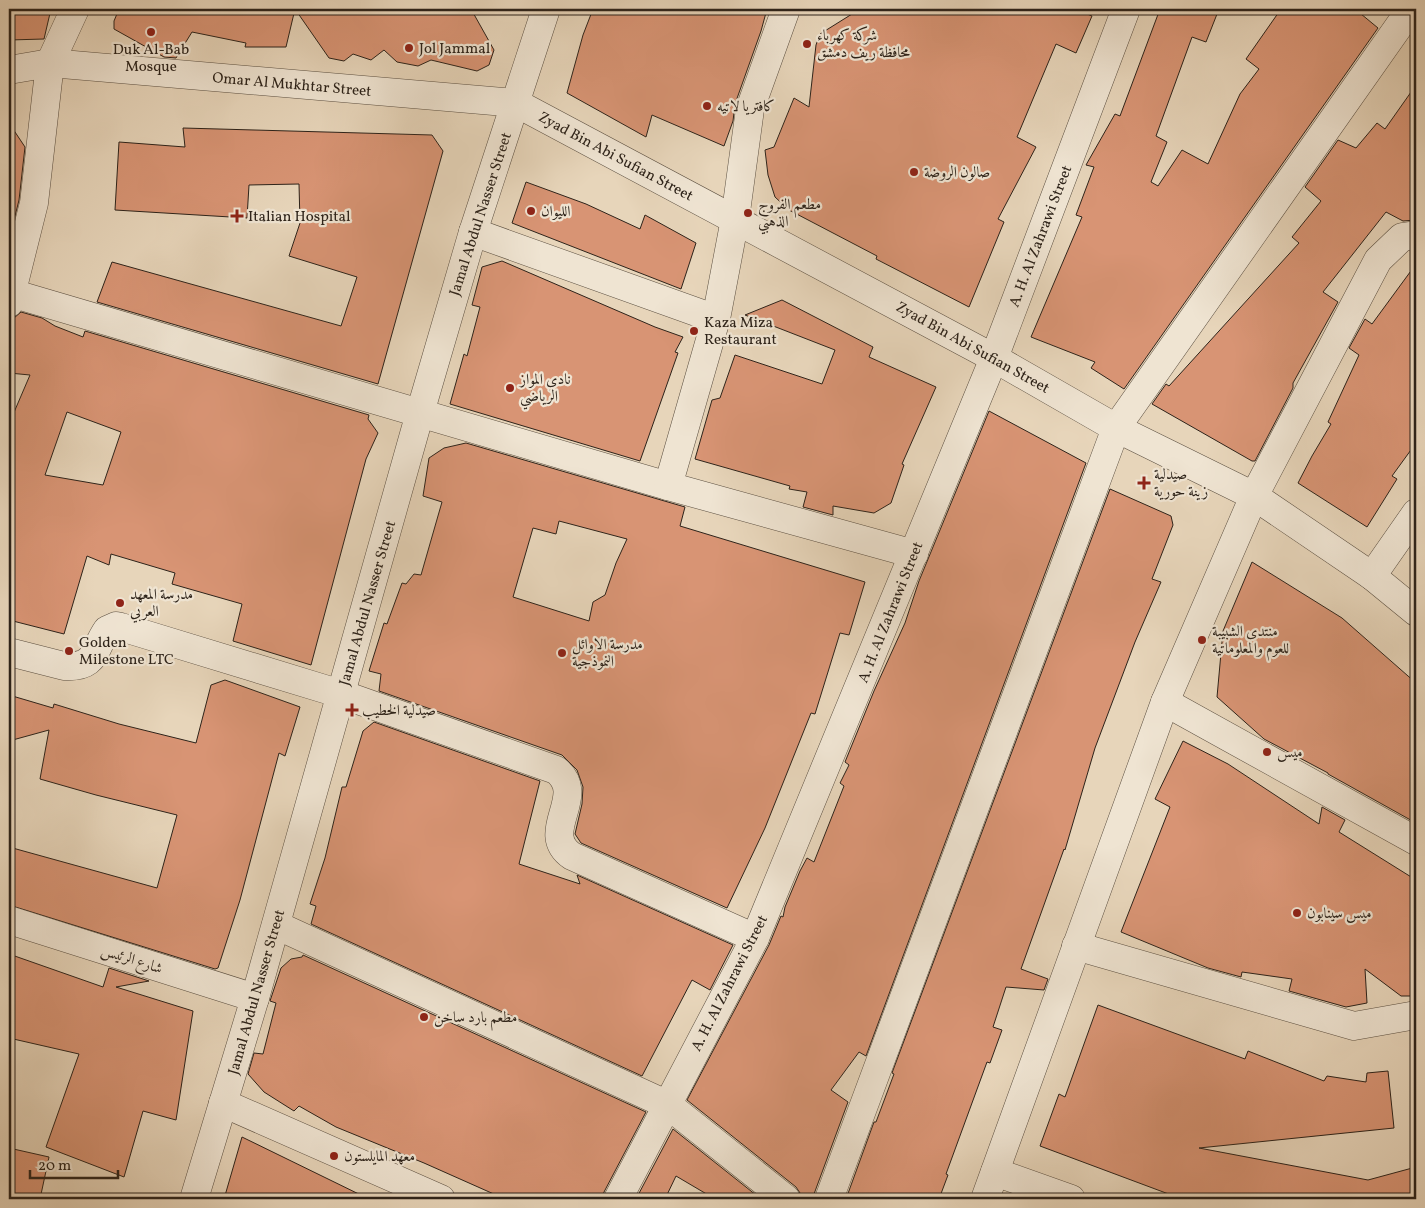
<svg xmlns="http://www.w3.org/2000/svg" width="1425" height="1208" font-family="Vollkorn,Amiri,serif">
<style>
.building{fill:#d89474;stroke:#2d231a;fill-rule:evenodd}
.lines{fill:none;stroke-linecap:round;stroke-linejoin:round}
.minor-casing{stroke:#5c5042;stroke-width:29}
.tertiary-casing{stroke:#5c5042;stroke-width:29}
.minor{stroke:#efe4d2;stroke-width:28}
.tertiary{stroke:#efe4d2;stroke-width:28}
.poi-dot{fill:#8f2418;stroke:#efe4d2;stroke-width:2}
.labels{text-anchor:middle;stroke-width:4.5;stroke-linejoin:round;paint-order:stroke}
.poi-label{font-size:15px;fill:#2d231a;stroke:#efe4d2;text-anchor:start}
.street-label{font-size:15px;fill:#2d231a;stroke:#efe4d2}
</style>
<rect width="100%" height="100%" fill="#e7d5ba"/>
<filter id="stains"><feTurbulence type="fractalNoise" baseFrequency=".004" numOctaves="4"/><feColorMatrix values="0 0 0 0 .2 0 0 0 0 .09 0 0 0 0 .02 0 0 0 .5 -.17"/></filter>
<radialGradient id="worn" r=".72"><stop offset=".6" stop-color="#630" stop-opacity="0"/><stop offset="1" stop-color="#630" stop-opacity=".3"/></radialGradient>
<g class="building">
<polygon points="9,9 51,9 44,39 9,40"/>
<polygon points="119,9 295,9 286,47 245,47 246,43 192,32 176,58 164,57 114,29 114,21"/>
<polygon points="295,9 471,9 494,50 489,65 477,71 431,60 418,66 397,62 384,50 371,60 353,54 344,61 329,58"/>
<polygon points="593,9 767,9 761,31 735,104 733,121 724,146 652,115 646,137 567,93 583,35"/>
<polygon points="860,9 1075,9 1092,16 1076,53 1056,44 1017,137 1036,147 998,219 1004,222 969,307 876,259 877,256 789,210 775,197 768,175 765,150 774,147 794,98 809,107 816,45 820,34"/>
<polygon points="1160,9 1219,9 1206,42 1192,37 1156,136 1167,142 1151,182 1158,186 1182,150 1208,164 1240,94 1259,69 1246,59 1281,9 1355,9 1378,28 1124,389 1091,368 1095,362 1031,337 1082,217 1076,215 1094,167 1086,165 1115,114 1120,116"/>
<polygon points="1416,85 1416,220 1403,221 1386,212 1323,292 1338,302 1293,383 1293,388 1255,461 1252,461 1152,404 1166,384 1169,386 1299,243 1292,237 1321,201 1305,187 1338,140 1356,148 1377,123 1385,129"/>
<polygon points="9,123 25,147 19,200 9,240"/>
<polygon points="183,128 432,135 443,151 378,384 97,302 112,262 341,326 357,277 289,256 300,223 299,184 249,185 247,218 115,210 119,142 185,147"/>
<polygon points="526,182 586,204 640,229 645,215 696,243 681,289 512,223"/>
<polygon points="502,261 655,327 683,337 675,352 678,353 640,461 450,404 464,354 467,356 480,307 472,305 482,267"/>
<polygon points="1416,264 1416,443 1392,476 1397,479 1367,527 1298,483 1312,456 1331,424 1328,422 1359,355 1349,348 1365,319 1372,324"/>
<polygon points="782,300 873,347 869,357 936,387 902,464 904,465 891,503 874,513 833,506 833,515 803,507 807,492 789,489 790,486 695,459 712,400 720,398 735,355 822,384 835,350 745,315"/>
<path d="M 21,312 L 42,318 L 55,326 L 83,337 L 85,331 L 369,415 L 368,419 L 378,433 L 366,459 L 311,665 L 233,641 L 242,604 L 172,584 L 175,573 L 111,554 L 109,565 L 87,556 L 64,634 L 9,620 L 9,424 L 30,375 L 9,373 L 9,318 L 14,318 ZM 67,412 L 121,432 L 103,485 L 45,475 Z"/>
<polygon points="989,411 1086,463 866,1056 859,1052 831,1090 848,1102 814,1194 814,1199 801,1199 800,1193 796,1187 687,1100 769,945 781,916 783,917 785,907 800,871 807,858 814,862 844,786 840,783 849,765 845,762 874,691 905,623 919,581"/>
<path d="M 466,443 L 685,507 L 680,526 L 865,582 L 849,635 L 840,633 L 815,714 L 811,713 L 765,828 L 727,908 L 581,843 L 575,834 L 582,804 L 583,787 L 577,770 L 562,755 L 379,691 L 381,674 L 369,671 L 384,623 L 387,624 L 402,583 L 406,584 L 414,574 L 421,575 L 442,502 L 423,496 L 429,458 L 444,448 ZM 559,521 L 627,539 L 616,563 L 605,595 L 593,602 L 589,621 L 513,597 L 533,528 L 556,534 Z"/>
<polygon points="1110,489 1171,516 1173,525 1152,579 1161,582 1135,642 1095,748 1065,850 1064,849 1021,969 1048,979 1044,990 1006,987 993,1027 1002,1030 990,1063 987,1062 946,1174 948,1175 939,1199 846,1199 874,1122 876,1122 894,1074 892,1073"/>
<polygon points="1252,562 1342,618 1416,683 1416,823 1328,774 1328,773 1264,739 1217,697 1223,631"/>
<polygon points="225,680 300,707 285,756 279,753 240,900 218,968 215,969 9,905 9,847 157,888 177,815 96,795 40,779 49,730 9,741 9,695 53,708 54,704 119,724 196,743 211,685"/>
<polygon points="374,722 540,781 519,864 580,884 577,875 733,945 710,990 692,980 642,1076 311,924 316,906 310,904 325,858 342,787 346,787 363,731"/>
<polygon points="1183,741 1228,764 1319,824 1322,807 1345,820 1339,832 1416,880 1416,996 1401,996 1365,969 1367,1003 1346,1007 1289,991 1292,979 1242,972 1241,977 1208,968 1121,932 1170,807 1155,799"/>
<polygon points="9,954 103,987 109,968 149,981 116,987 193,1011 176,1120 143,1111 124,1177 46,1147 79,1054 9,1038"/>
<polygon points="303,955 646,1112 604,1192 602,1199 505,1199 424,1163 336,1127 299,1106 294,1111 264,1092 248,1074 254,1053 263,1054 276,1003 270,1001 281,968 291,959 302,957"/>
<polygon points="1098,1005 1245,1059 1248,1051 1324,1081 1327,1076 1366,1082 1367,1073 1388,1071 1394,1128 1199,1148 1368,1180 1416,1167 1416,1199 1182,1199 1040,1146 1059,1094 1065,1097"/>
<polygon points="673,1129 761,1199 715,1199 676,1176 665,1199 636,1199"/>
<polygon points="242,1137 369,1199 224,1199"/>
<polygon points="9,1148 49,1157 40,1199 9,1199"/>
</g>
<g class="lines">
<g class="minor-casing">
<g id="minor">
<polyline points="473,232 716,319"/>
<polyline points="11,293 668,486 914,554"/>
<polyline points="9,303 34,203 50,63 75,9"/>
<polyline points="668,486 716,319 735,219 750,109 786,9"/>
<polyline points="1372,576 1416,513"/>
<path d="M 9,652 L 64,666 C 97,668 93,650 107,630 L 116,626 L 121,627 L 341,694 L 556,770 C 589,796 537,832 572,856 L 755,938"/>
<polyline points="1165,702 1416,841"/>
<polyline points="9,920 255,998"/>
<polyline points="276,925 668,1105 786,1199"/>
<polyline points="1076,946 1354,1026 1416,1015"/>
<polyline points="223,1103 441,1199"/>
<polyline points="995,1172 1071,1199"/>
<polyline points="618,1199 755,938 994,358 1126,9"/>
<polyline points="829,1199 1116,428 1411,9"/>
<polyline points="985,1199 1165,702 1254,496 1378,260 1402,237 1416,235"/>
</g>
</g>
<g class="tertiary-casing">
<g id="tertiary">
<polyline points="9,70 50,63 516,103 994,358 1116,428 1254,496 1372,576 1416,612"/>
<polyline points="194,1199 255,998 420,413 473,232 546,9"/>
</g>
</g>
<use href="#minor" class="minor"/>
<use href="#tertiary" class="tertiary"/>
</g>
<g class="poi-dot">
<circle cx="151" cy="32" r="5"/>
<circle cx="807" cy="44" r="5"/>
<circle cx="409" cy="48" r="5"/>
<circle cx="707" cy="106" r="5"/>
<circle cx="914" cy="172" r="5"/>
<circle cx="531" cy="211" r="5"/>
<circle cx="748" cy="213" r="5"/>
<path d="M234.5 208.5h5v5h5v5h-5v5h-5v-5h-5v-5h5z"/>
<circle cx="694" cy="331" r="5"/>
<circle cx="510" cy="388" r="5"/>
<path d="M1141.5 475.5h5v5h5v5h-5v5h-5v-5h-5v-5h5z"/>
<circle cx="120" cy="603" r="5"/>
<circle cx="1202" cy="640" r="5"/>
<circle cx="69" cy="651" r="5"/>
<circle cx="562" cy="653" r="5"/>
<path d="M349.5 702.5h5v5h5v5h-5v5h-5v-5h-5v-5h5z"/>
<circle cx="1267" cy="752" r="5"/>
<circle cx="1297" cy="913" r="5"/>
<circle cx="424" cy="1017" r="5"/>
<circle cx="334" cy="1156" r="5"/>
</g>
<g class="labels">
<g class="poi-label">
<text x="817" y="40">شركة كهرباء<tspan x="817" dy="17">محافظة ريف دمشق</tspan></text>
<text x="419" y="53">Jol Jammal</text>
<text x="151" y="54" text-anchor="middle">Duk Al-Bab<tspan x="151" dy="17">Mosque</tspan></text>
<text x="717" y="111">كافتريا لاتيه</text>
<text x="924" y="177">صالون الروضة</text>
<text x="758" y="209">مطعم الفروج<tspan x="758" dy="17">الذهبي</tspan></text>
<text x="541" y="216">الليوان</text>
<text x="248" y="221">Italian Hospital</text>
<text x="704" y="327">Kaza Miza<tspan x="704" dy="17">Restaurant</tspan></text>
<text x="520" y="384">نادي المواز<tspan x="520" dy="17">الرياضي</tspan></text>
<text x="1154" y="479">صيدلية<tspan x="1154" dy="17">زينة حورية</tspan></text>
<text x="130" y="599">مدرسة المعهد<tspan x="130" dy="17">العربي</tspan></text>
<text x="1212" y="636">منتدى الشبيبة<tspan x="1212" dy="17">للعوم والمعلوماتية</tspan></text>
<text x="79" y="647">Golden<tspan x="79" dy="17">Milestone LTC</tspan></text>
<text x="572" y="649">مدرسة الاوائل<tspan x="572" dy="17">النموذجية</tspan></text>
<text x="362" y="715">صيدلية الخطيب</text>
<text x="1277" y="757">ميس</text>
<text x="1307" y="918">ميس سينابون</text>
<text x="434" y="1022">مطعم بارد ساخن</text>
<text x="344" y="1161">معهد المايلستون</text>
</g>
<g class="street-label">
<text transform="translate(292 84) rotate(5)" y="5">Omar Al Mukhtar Street</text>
<text transform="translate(616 156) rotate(28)" y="5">Zyad Bin Abi Sufian Street</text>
<text transform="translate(480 214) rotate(-72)" y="5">Jamal Abdul Nasser Street</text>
<text transform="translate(1040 236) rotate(-69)" y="5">A. H. Al Zahrawi Street</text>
<text transform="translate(973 347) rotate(29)" y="5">Zyad Bin Abi Sufian Street</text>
<text transform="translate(367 603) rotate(-74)" y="5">Jamal Abdul Nasser Street</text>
<text transform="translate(890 612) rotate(-68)" y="5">A. H. Al Zahrawi Street</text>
<text transform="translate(132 959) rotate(18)" y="5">شارع الرئيس</text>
<text transform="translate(729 983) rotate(-63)" y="5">A. H. Al Zahrawi Street</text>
<text transform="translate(256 992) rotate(-74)" y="5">Jamal Abdul Nasser Street</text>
</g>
</g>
<rect width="1425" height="1208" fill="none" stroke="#e7d5ba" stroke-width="30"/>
<rect x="10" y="10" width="1405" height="1188" fill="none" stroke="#2d231a" stroke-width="2.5"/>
<rect x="15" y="15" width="1395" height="1178" fill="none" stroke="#2d231a"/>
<path d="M30 1170v8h88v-8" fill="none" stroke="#2d231a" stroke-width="2.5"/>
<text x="38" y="1170" font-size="15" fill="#2d231a" stroke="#efe4d2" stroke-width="4" paint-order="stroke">20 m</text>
<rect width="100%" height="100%" filter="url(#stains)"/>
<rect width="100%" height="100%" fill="url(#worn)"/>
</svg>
